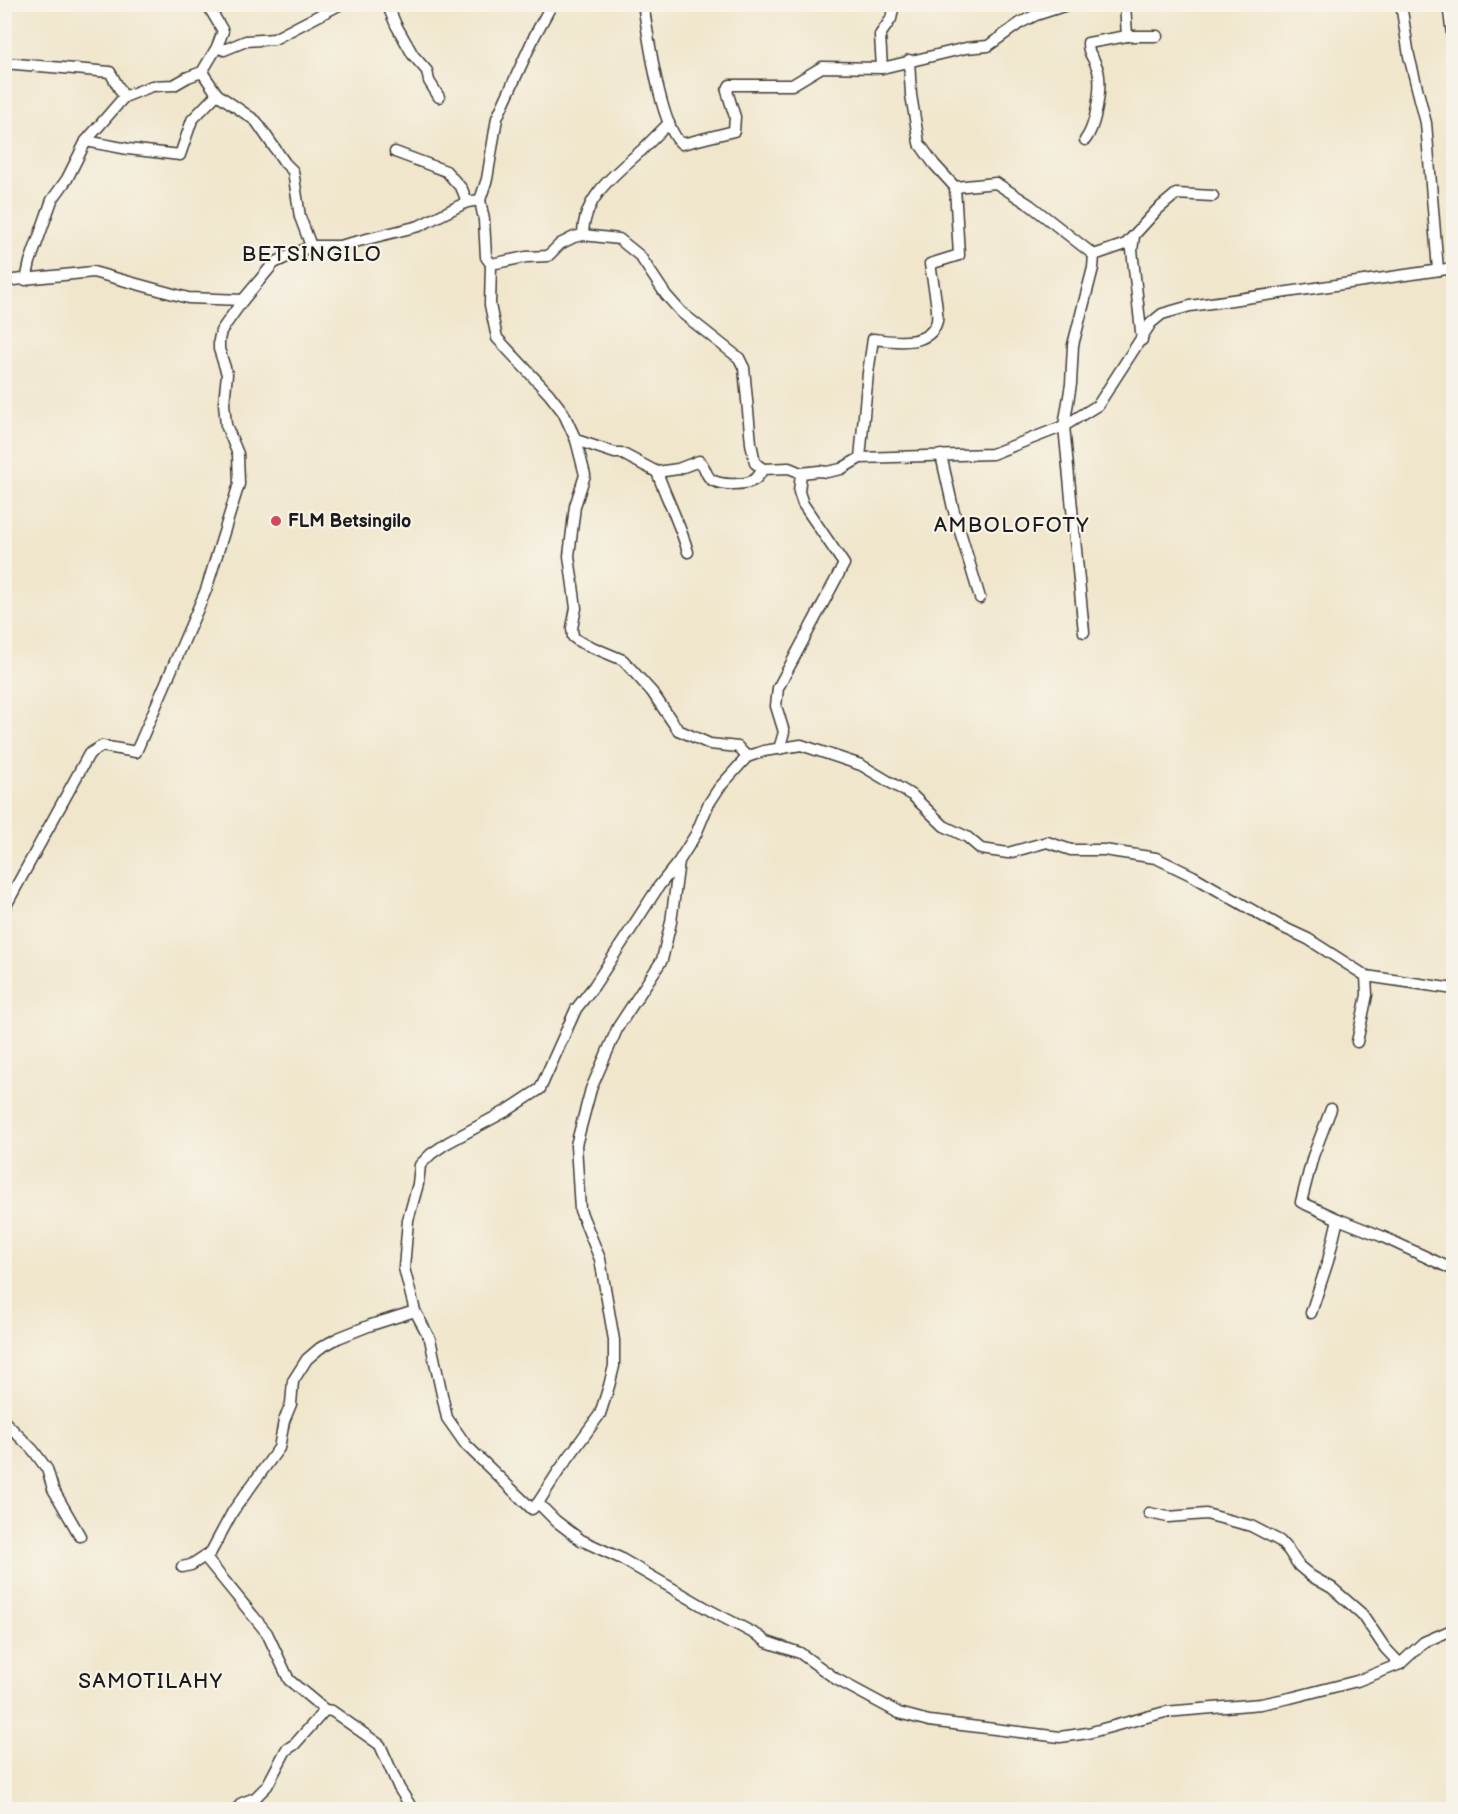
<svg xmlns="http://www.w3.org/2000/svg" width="1458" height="1814" font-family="'Balsamiq Sans',sans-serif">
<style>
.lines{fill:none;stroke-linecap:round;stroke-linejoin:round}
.minor-casing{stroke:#3c3a36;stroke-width:13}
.minor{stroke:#fff;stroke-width:10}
.poi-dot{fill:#d1495b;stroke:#f7f3e8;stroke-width:2}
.labels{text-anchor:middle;stroke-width:4.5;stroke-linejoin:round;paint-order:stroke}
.poi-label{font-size:18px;font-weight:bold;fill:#1c1c1c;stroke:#f7f3e8;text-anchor:start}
.quarter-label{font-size:21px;letter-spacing:1.5px;fill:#1c1c1c;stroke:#f7f3e8}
</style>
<rect width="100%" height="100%" fill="#f7f3e8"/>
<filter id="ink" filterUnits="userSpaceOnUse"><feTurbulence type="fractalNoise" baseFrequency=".0167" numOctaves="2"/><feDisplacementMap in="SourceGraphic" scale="12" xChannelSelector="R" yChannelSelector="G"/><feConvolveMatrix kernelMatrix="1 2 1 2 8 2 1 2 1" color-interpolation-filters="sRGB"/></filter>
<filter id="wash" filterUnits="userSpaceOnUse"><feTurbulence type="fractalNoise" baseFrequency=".008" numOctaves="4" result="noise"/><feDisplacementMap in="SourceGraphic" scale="24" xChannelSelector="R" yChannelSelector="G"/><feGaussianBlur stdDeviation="1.35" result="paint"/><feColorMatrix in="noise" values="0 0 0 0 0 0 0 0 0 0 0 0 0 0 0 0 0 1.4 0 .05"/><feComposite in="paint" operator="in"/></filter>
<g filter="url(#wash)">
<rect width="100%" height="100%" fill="#f0e6cc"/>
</g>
<g filter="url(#ink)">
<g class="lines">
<g class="minor-casing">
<g id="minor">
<polyline points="387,4 396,25 413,55 427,71 429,81 439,97"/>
<path d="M 643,4 C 648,33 660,128 682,144 L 734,131 L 735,117 L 727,91 L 730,85 L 792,85 L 822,67 L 882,68 L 966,48 L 988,46 L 1020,23 L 1036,15 L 1070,4"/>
<polyline points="1125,4 1127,36"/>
<polyline points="1401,4 1409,56 1426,123 1438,270"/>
<polyline points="1448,4 1454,50"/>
<polyline points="217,47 224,50 246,41 274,39 341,4"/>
<polyline points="4,63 110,72 124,97 152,86 174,85 188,77 202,72 217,47 223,31 207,4"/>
<polyline points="882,68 880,35 891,19 894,4"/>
<polyline points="202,72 217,94 256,121 285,163 293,171 300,217 311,246"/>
<path d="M 1085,140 C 1096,126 1104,81 1096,65 C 1092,54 1088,55 1088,43 L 1127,36 L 1157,36"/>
<polyline points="86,141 128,149 180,155 192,120 217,94"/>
<polyline points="395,152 446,171 462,189 467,202"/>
<polyline points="955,187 996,183 1030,205 1094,255"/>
<polyline points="480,200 484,220 486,257 491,264 490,305 497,338 549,394 563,412 576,440 585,475 575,506 569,556 576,608 572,628 573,637 580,642 623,660 652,692 678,730 710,744 738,747 747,757"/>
<path d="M 583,235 C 583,197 616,173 642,150 C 651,141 660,132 669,123"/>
<polyline points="1134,236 1132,250 1142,340"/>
<polyline points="491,264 526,257 548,256 560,244 574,237 583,235 619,239 640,256 666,295 682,313 739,358 744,368 751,443 755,463 763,469"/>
<polyline points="26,280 30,262 52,200 67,179 86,141 124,97"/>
<polyline points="4,281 93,272 188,298 243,300 274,263 311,246 339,246 419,226 467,202 480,200 487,179 497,118 535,35 552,4"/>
<path d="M 576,440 L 615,453 L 621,453 L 657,472 L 678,469 L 699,461 C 706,466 705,476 712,480 C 722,486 745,485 754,480 C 759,477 760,473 763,469 L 789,468 L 801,473 L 819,471 L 827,472 L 841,469 L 860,458 L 992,454 L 1064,426 L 1098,405 L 1151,323 L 1162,314 L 1190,306 L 1454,268"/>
<polyline points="941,455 953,508 980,598"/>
<path d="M 860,458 L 868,373 L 873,339 C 892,341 930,348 937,321 C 939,311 932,277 930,264 L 959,255 L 955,187 L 934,164 L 919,143 L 911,95 L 909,60"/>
<path d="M 657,472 C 667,500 680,524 688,552"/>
<polyline points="1084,632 1064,426 1071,384 1073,345 1093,268 1094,255 1126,244 1157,210 1176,194 1213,196"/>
<polyline points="779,749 784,732 776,706 778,688 844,564 803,504 799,492 801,473"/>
<polyline points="679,861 671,922 662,960 618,1027 591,1089 576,1145 580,1210 600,1259 614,1340 614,1366 609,1386 600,1414 558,1472 538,1503 532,1509 466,1445 447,1418 430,1339 415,1311 404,1268 408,1220 418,1184 420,1165 431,1154 447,1143 508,1110 540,1089 576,1009 594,986 659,886 679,861 696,834 708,805 719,788 747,757 764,751 801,745 861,765 913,796 944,826 967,837 981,849 1008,853 1047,842 1071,850 1104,850 1156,858 1193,876 1280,926 1308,939 1366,976 1454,989"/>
<polyline points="4,909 89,754 102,746 136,752 206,590 239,484 238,454 226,425 224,403 227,374 219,349 219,340 221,331 243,300"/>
<polyline points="1357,1042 1367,995 1366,976"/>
<polyline points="1331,1109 1313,1156 1301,1202 1338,1219"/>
<polyline points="1311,1313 1328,1261 1338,1219 1381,1236 1454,1270"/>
<polyline points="4,1421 33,1450 47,1469 53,1489 80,1536"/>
<polyline points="538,1503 556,1521 581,1540 620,1558 713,1612 759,1636 767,1642 800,1653 836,1679 899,1713 929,1721 1060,1737 1088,1733 1165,1712 1261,1704 1290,1698 1357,1681 1400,1664 1424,1642 1454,1629"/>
<polyline points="1149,1513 1168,1517 1206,1514 1251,1526 1280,1541 1289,1551 1299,1566 1311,1576 1332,1588 1362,1614 1385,1648 1400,1664"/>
<polyline points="205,1557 267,1633 289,1680 325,1710"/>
<polyline points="182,1567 191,1565 211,1552 233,1511 279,1448 284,1421 291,1404 293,1381 307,1359 320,1348 338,1338 371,1325 415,1311"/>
<polyline points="236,1810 242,1803 255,1798 267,1786 286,1750 295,1744 325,1710 332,1711 380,1745 399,1788 413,1810"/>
</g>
</g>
<use href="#minor" class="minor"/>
</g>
</g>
<circle class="poi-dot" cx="276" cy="521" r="6"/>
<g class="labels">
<g class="poi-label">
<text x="288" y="527">FLM Betsingilo</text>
</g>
<g class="quarter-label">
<text x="312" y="261">BETSINGILO</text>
<text x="1012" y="532">AMBOLOFOTY</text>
<text x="151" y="1688">SAMOTILAHY</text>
</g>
</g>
<rect width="1458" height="1814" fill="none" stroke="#f7f3e8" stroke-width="24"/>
</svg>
